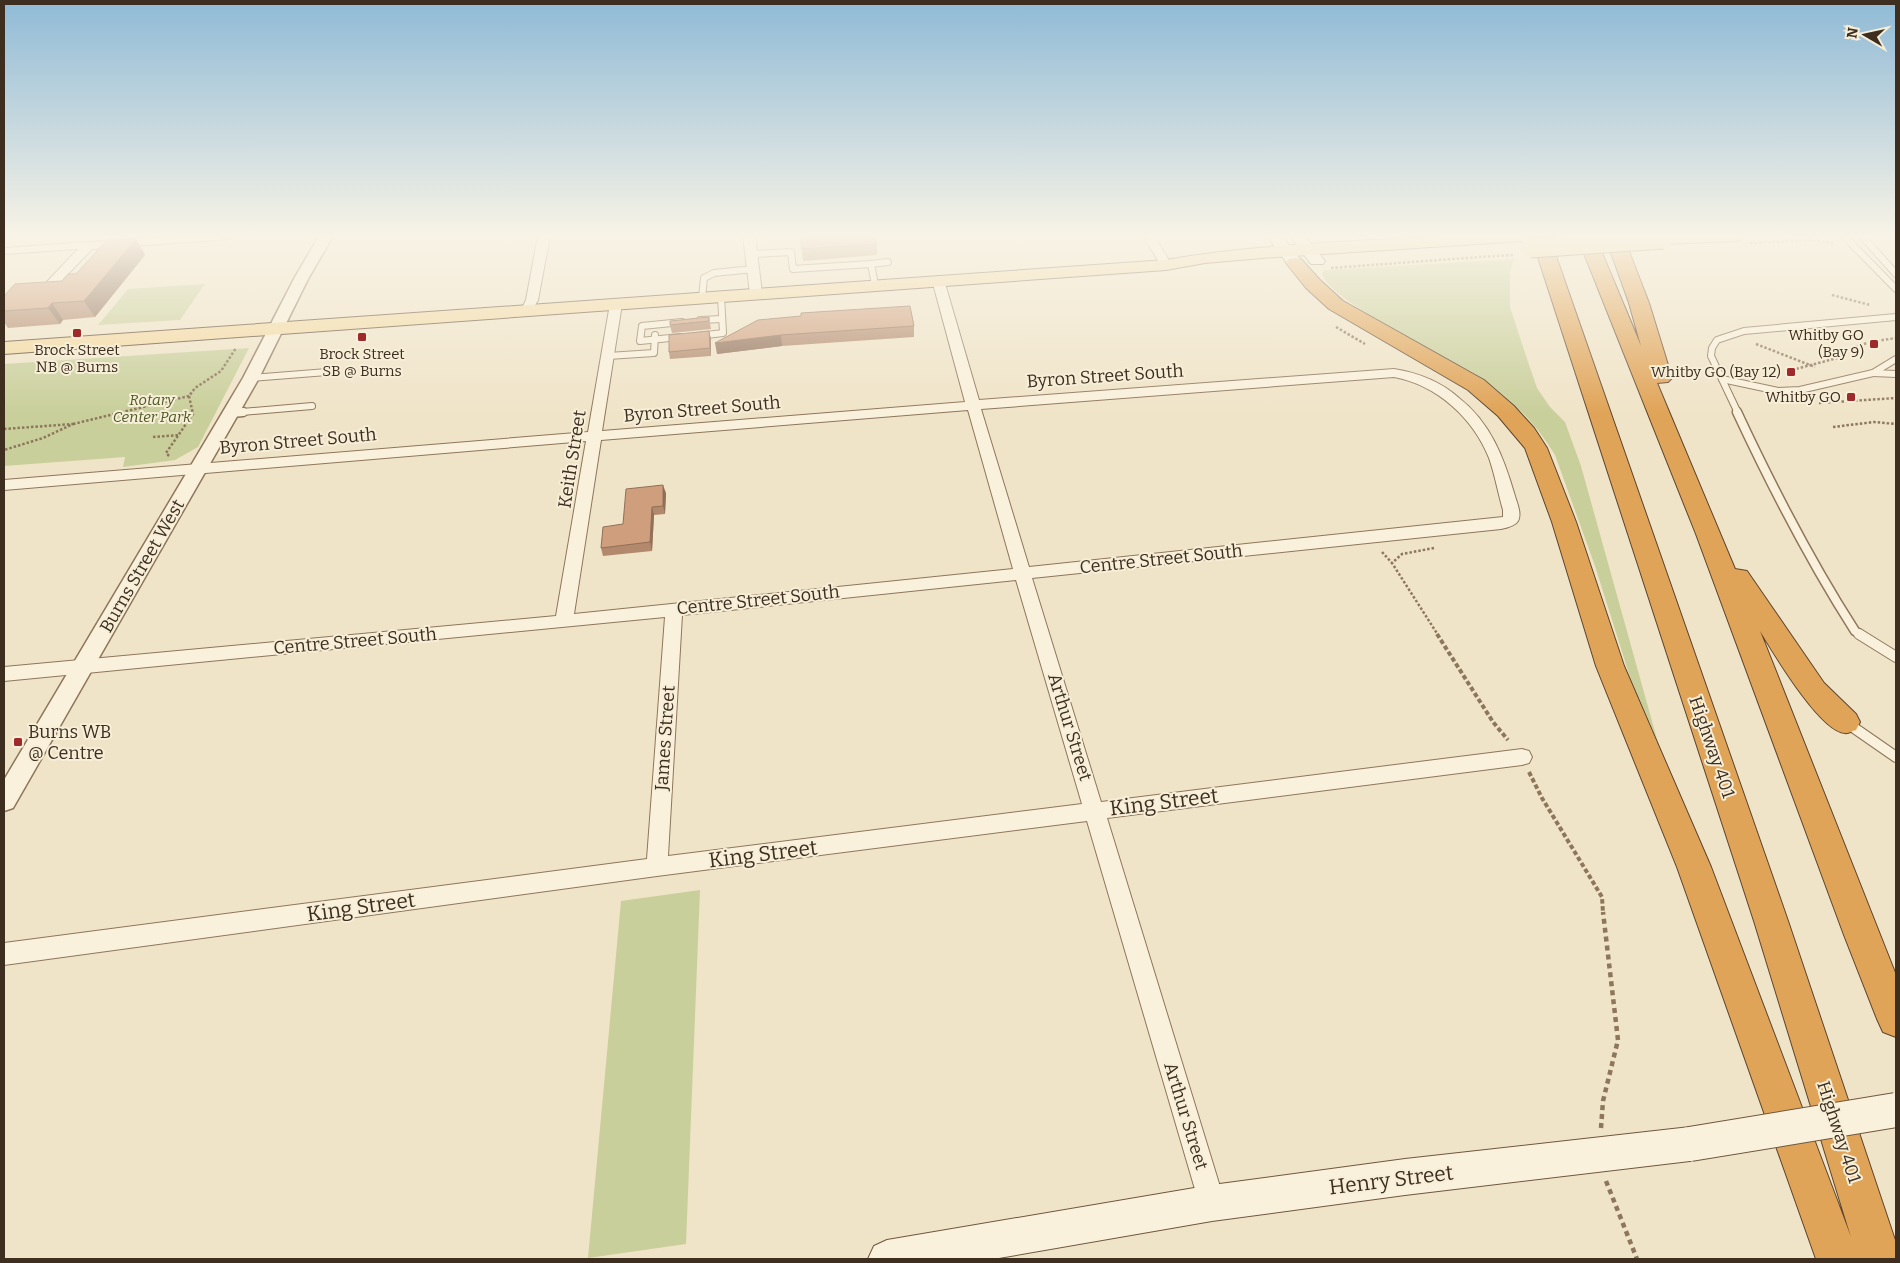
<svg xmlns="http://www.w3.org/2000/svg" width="1900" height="1263" font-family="Bitter,serif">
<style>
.green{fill:#c9cf9b}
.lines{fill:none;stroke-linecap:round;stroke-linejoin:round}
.service-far2-casing{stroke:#8d765c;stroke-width:8}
.service-far1-casing{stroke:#8d765c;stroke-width:11}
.service-casing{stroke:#8d765c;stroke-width:12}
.minor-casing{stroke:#8d765c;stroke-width:2}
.tertiary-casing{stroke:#8d765c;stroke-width:3}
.secondary-casing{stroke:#6f573f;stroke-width:2}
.primary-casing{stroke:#5b4430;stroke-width:2}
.motorway-casing{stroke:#5b4430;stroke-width:2}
.path-far2{stroke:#8d765c;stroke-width:2.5;stroke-dasharray:2.5 2;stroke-linecap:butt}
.path-far1{stroke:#8d765c;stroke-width:4;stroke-dasharray:4.5 2.5;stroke-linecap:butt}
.path{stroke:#8d765c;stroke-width:4.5;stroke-dasharray:5 4;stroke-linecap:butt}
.service-far2{stroke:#faf1dc;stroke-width:6}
.service-far1{stroke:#faf1dc;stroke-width:8}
.service{stroke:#faf1dc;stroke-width:10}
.minor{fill:#faf1dc;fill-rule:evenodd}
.tertiary{fill:#faf1dc;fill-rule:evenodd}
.secondary{fill:#faf1dc;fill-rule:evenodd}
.primary{fill:#f3d9a0;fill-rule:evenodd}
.motorway{fill:#e0a458;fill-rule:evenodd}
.secondary-bridge-casing{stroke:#6f573f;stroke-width:36;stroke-linecap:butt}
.primary-bridge-casing{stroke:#5b4430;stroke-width:21;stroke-linecap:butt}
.path-bridge{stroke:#8d765c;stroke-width:2.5;stroke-dasharray:2.5 2;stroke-linecap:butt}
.secondary-bridge{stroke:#faf1dc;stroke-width:34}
.primary-bridge{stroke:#f3d9a0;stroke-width:19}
.wall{fill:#b2896c}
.shaded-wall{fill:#916f58}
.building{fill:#cf9f7d;stroke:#916f58}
.poi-dot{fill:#9e2a2b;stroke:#f7eed8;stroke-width:2}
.labels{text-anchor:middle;stroke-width:4;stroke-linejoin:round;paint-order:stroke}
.far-poi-label{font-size:15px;fill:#3d2e20;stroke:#f7eed8;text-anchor:end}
.far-park-label{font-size:15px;font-style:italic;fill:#4d5a26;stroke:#f7eed8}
.street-label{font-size:18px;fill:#3d2e20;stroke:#f7eed8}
.poi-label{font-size:18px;fill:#3d2e20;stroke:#f7eed8;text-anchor:start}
.near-street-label{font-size:21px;fill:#3d2e20;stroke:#f7eed8}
</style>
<rect width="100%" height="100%" fill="#f0e4c8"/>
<g class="green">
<path d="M 1514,259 L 1510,272 L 1510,307 L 1526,356 L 1537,388 L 1550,407 L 1565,422 L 1581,466 L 1657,739 L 1630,677 L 1595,566 L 1555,455 C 1537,424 1511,399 1482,378 C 1457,361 1321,298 1322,272 L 1326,270 Z"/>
<polygon points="205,284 180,320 98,325 128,289"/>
<polygon points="249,348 198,447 175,460 123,467 125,457 4,466 4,364"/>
<polygon points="700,890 686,1244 588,1258 621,901"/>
</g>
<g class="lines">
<g class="service-far2-casing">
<g id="service-far2">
<polyline points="1844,236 1896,289"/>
<polyline points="1862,236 1896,274"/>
<polyline points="752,254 791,252 793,269 871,264 875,285"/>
<polyline points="871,264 888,262"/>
<polyline points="702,298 704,278 714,273 754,269"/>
<polyline points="700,320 722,319"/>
<polyline points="698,336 723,333 721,296"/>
<polyline points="680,337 640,341 642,326 682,322"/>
<polyline points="608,356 654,353 655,335"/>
<polyline points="1896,359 1873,373 1896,374"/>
<polyline points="251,378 327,372"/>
<polyline points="1722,379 1778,391 1800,390 1873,373"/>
<polyline points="231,413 312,406"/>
<polyline points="1738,413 1711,356 1712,348 1717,340 1744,331 1896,317"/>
</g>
</g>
<g class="service-far1-casing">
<g id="service-far1">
<path d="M 1737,412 C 1772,487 1810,561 1855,631 L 1861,635"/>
<polyline points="231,413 243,412"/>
</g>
</g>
<g class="service-casing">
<g id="service">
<polyline points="1859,634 1896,657"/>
<polyline points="1847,723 1896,757"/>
</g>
</g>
<g class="minor-casing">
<g id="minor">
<polygon points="177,236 235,236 230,239 92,249 51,292 47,293 41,289 43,286 78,249 4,254 4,248"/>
<polygon points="538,236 550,236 538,300 531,313 527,314 521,310 526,300"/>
<polygon points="743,236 755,236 762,293 756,297 750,293"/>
<polygon points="1143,236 1154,236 1172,265 1170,267 1162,267"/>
<path d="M 938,276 L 944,280 L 979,400 L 1394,369 C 1419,373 1440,381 1459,398 C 1491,423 1504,458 1515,496 C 1517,503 1522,514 1518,521 C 1515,526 1506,528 1501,529 L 1032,578 L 1101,802 L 1522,749 L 1529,751 L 1532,757 L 1529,763 L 1522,765 L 1107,818 L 1225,1203 L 1221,1212 L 1212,1216 L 1203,1212 L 1199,1203 L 1087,821 L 657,876 L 4,965 L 4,943 L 647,859 L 665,617 L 4,681 L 4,667 L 556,616 L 586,441 L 4,490 L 4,480 L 588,432 L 610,304 L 616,300 L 622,304 L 602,431 L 965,402 L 932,280 ZM 1394,377 C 1437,385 1473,418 1489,458 C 1495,475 1498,493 1503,510 L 1503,517 L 1029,567 L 981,409 ZM 968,410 L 1013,569 L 574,614 L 601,440 ZM 1016,580 L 1082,804 L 668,856 L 682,615 Z"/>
</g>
</g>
<g class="tertiary-casing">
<polygon id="tertiary" points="319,236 333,236 308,279 259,378 13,808 4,811 4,780 243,378 294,279"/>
</g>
<g class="secondary-casing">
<g id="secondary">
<polygon points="1267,236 1282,236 1303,263 1301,266 1289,266"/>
<polygon points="1290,236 1305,236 1325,261 1323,264 1311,264"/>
<polygon points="1690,1127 1702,1132 1707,1144 1702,1156 1690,1161 1405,1195 1212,1221 993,1259 868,1259 874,1246 887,1240 1212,1185 1405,1159"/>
</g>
</g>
<g class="primary-casing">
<g id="primary">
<path d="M 1440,236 L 1533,236 L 1530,240 L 1524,241 L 1262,258 L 1205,263 L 1166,270 L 4,354 L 4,342 L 1166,260 C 1256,244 1349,242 1440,236 Z"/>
<polygon points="1656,236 1744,236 1741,240 1735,241 1663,244 1657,243 1654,239"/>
</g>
</g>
<g class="motorway-casing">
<g id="motorway">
<polygon points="1531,236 1549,236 1788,921 1896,1243 1896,1259 1816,1259 1677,867 1596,666 1552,522 1525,448 1498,416 1468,390 1329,309 1306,288 1286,263 1289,259 1295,258 1301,259 1320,280 1343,301 1484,380 1514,406 1534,428 1547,448 1576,522 1624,666 1711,867 1851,1237 1754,921"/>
<path d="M 1577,236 L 1595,236 L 1641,346 L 1629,303 L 1605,236 L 1623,236 L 1649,303 L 1672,378 L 1668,382 L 1657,383 L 1735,569 L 1747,571 L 1824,683 L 1856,714 L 1860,722 L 1856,730 C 1852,731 1848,734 1845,733 C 1820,732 1773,652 1760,631 L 1896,975 L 1896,1037 L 1883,1032 L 1877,1019 L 1844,935 L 1696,534 Z"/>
</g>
</g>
<g class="path-far2">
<polyline points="1750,243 1812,240 1833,243"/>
<polyline points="1331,268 1479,257"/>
<polyline points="1832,295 1870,305"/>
<polyline points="1336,327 1365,344"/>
<polyline points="1756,344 1815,367"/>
<polyline points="1792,370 1841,357 1840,352 1870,342 1896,338"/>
<polyline points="1819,403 1896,398"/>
<polyline points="73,424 189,396"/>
<polyline points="1833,427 1874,422 1896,424"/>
<polyline points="4,429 73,424 43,438 4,450"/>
<polyline points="153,437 180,435"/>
<polyline points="169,456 166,453 193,414 189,396 195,388 221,371 236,348"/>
<polyline points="1434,548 1402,554 1392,563 1438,635"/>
<polyline points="1382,552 1392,563"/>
</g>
<g class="path-far1">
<polyline points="1437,634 1493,722 1508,740"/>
<polyline points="1529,772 1542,798 1602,897 1603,913"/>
</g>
<g class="path">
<polyline points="1601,1128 1603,1101 1618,1040 1603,912"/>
<polyline points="1606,1181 1637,1259"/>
</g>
<use href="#service-far2" class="service-far2"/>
<use href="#service-far1" class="service-far1"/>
<use href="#service" class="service"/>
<use href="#minor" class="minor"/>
<use href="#tertiary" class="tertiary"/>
<use href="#secondary" class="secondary"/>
<use href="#primary" class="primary"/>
<use href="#motorway" class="motorway"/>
<g class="secondary-bridge-casing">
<polyline id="secondary-bridge" points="1690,1144 1896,1110"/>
</g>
<g class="primary-bridge-casing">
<polyline id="primary-bridge" points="1530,248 1663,239"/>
</g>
<polyline class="path-bridge" points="1479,257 1513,255"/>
<use href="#secondary-bridge" class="secondary-bridge"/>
<use href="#primary-bridge" class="primary-bridge"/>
</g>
<g class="wall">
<polygon points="800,236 877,244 877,255 803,261"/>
<polygon points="136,239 145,255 95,317 63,320 60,324 8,328 4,322 4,296 62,281"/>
<polygon points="709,317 711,329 672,333 670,325"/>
<polygon points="758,320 914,326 914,337 782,346 717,354"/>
<polygon points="709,331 711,339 711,356 670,359 669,352"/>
<polygon points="666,493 665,514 654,515 652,551 603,556 601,548 623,524"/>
</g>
<g class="shaded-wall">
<polygon points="136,239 145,255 95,317 84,301"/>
<polygon points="52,303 63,320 60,324 48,308"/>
<polygon points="709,331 711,339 711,356 710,348"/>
<polygon points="781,335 782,346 717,354 715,343"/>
<polygon points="663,485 666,493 665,514 663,506"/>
<polygon points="652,507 654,515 652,551 650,542"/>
</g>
<g class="building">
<polygon points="800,236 875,236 877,244 802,249"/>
<polygon points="136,239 84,301 52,303 48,308 4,311 4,296 15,284 62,281 68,274 76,274 106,241"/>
<polygon points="910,306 914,326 781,335 715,343 758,320 801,316 801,313"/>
<polygon points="709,317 709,321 670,325 670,321"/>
<polygon points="709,331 710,348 669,352 669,335"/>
<polygon points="663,485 663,506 652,507 650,542 601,548 603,527 623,524 626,489"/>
</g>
<linearGradient id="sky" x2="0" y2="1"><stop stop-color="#8fbad6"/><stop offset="0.57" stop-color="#f8f3e6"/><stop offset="1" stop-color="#f8f3e6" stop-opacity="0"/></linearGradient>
<rect width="1900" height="413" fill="url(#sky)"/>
<g class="poi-dot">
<rect x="72" y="328" width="10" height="10" rx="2.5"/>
<rect x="357" y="332" width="10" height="10" rx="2.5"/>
<rect x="1869" y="339" width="10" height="10" rx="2.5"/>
<rect x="1786" y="367" width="10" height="10" rx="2.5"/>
<rect x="1846" y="392" width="10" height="10" rx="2.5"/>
<rect x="13" y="737" width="10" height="10" rx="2.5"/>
</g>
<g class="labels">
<g class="far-poi-label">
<text x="1864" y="340">Whitby GO<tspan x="1864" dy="17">(Bay 9)</tspan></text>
<text x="77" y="355" text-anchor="middle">Brock Street<tspan x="77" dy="17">NB @ Burns</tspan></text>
<text x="362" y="359" text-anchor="middle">Brock Street<tspan x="362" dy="17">SB @ Burns</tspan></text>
<text x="1781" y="377">Whitby GO (Bay 12)</text>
<text x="1841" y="402">Whitby GO</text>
</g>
<g class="far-park-label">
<text x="152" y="405">Rotary<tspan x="152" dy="17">Center Park</tspan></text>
</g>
<g class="street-label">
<text transform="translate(1105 376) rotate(-4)" y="6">Byron Street South</text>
<text transform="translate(702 409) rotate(-5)" y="6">Byron Street South</text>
<text transform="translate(298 441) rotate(-5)" y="6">Byron Street South</text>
<text transform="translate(572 459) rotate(-81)" y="6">Keith Street</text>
<text transform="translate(1161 559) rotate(-6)" y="6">Centre Street South</text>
<text transform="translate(142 566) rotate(-60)" y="6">Burns Street West</text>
<text transform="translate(758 600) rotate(-6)" y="6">Centre Street South</text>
<text transform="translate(355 641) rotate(-5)" y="6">Centre Street South</text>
<text transform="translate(1070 727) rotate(73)" y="6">Arthur Street</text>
<text transform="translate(665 738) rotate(-86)" y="6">James Street</text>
<text transform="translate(1712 747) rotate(71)" y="6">Highway 401</text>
<text transform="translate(1186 1116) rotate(73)" y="6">Arthur Street</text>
<text transform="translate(1839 1132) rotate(72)" y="6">Highway 401</text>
</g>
<g class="poi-label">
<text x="28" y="738">Burns WB<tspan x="28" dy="21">@ Centre</tspan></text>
</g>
<g class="near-street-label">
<text transform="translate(1164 802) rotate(-7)" y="7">King Street</text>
<text transform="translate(763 854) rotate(-7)" y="7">King Street</text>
<text transform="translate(361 907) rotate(-8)" y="7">King Street</text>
<text transform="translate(1391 1180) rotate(-7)" y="7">Henry Street</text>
</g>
</g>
<rect width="1900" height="1263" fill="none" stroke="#3d2e20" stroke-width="10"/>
<g transform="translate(1865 35) rotate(279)" stroke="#f7eed8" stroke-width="4" paint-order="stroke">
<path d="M0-4L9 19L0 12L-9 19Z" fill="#3d2e20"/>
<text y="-8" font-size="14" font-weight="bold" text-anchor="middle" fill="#3d2e20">N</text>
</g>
</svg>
